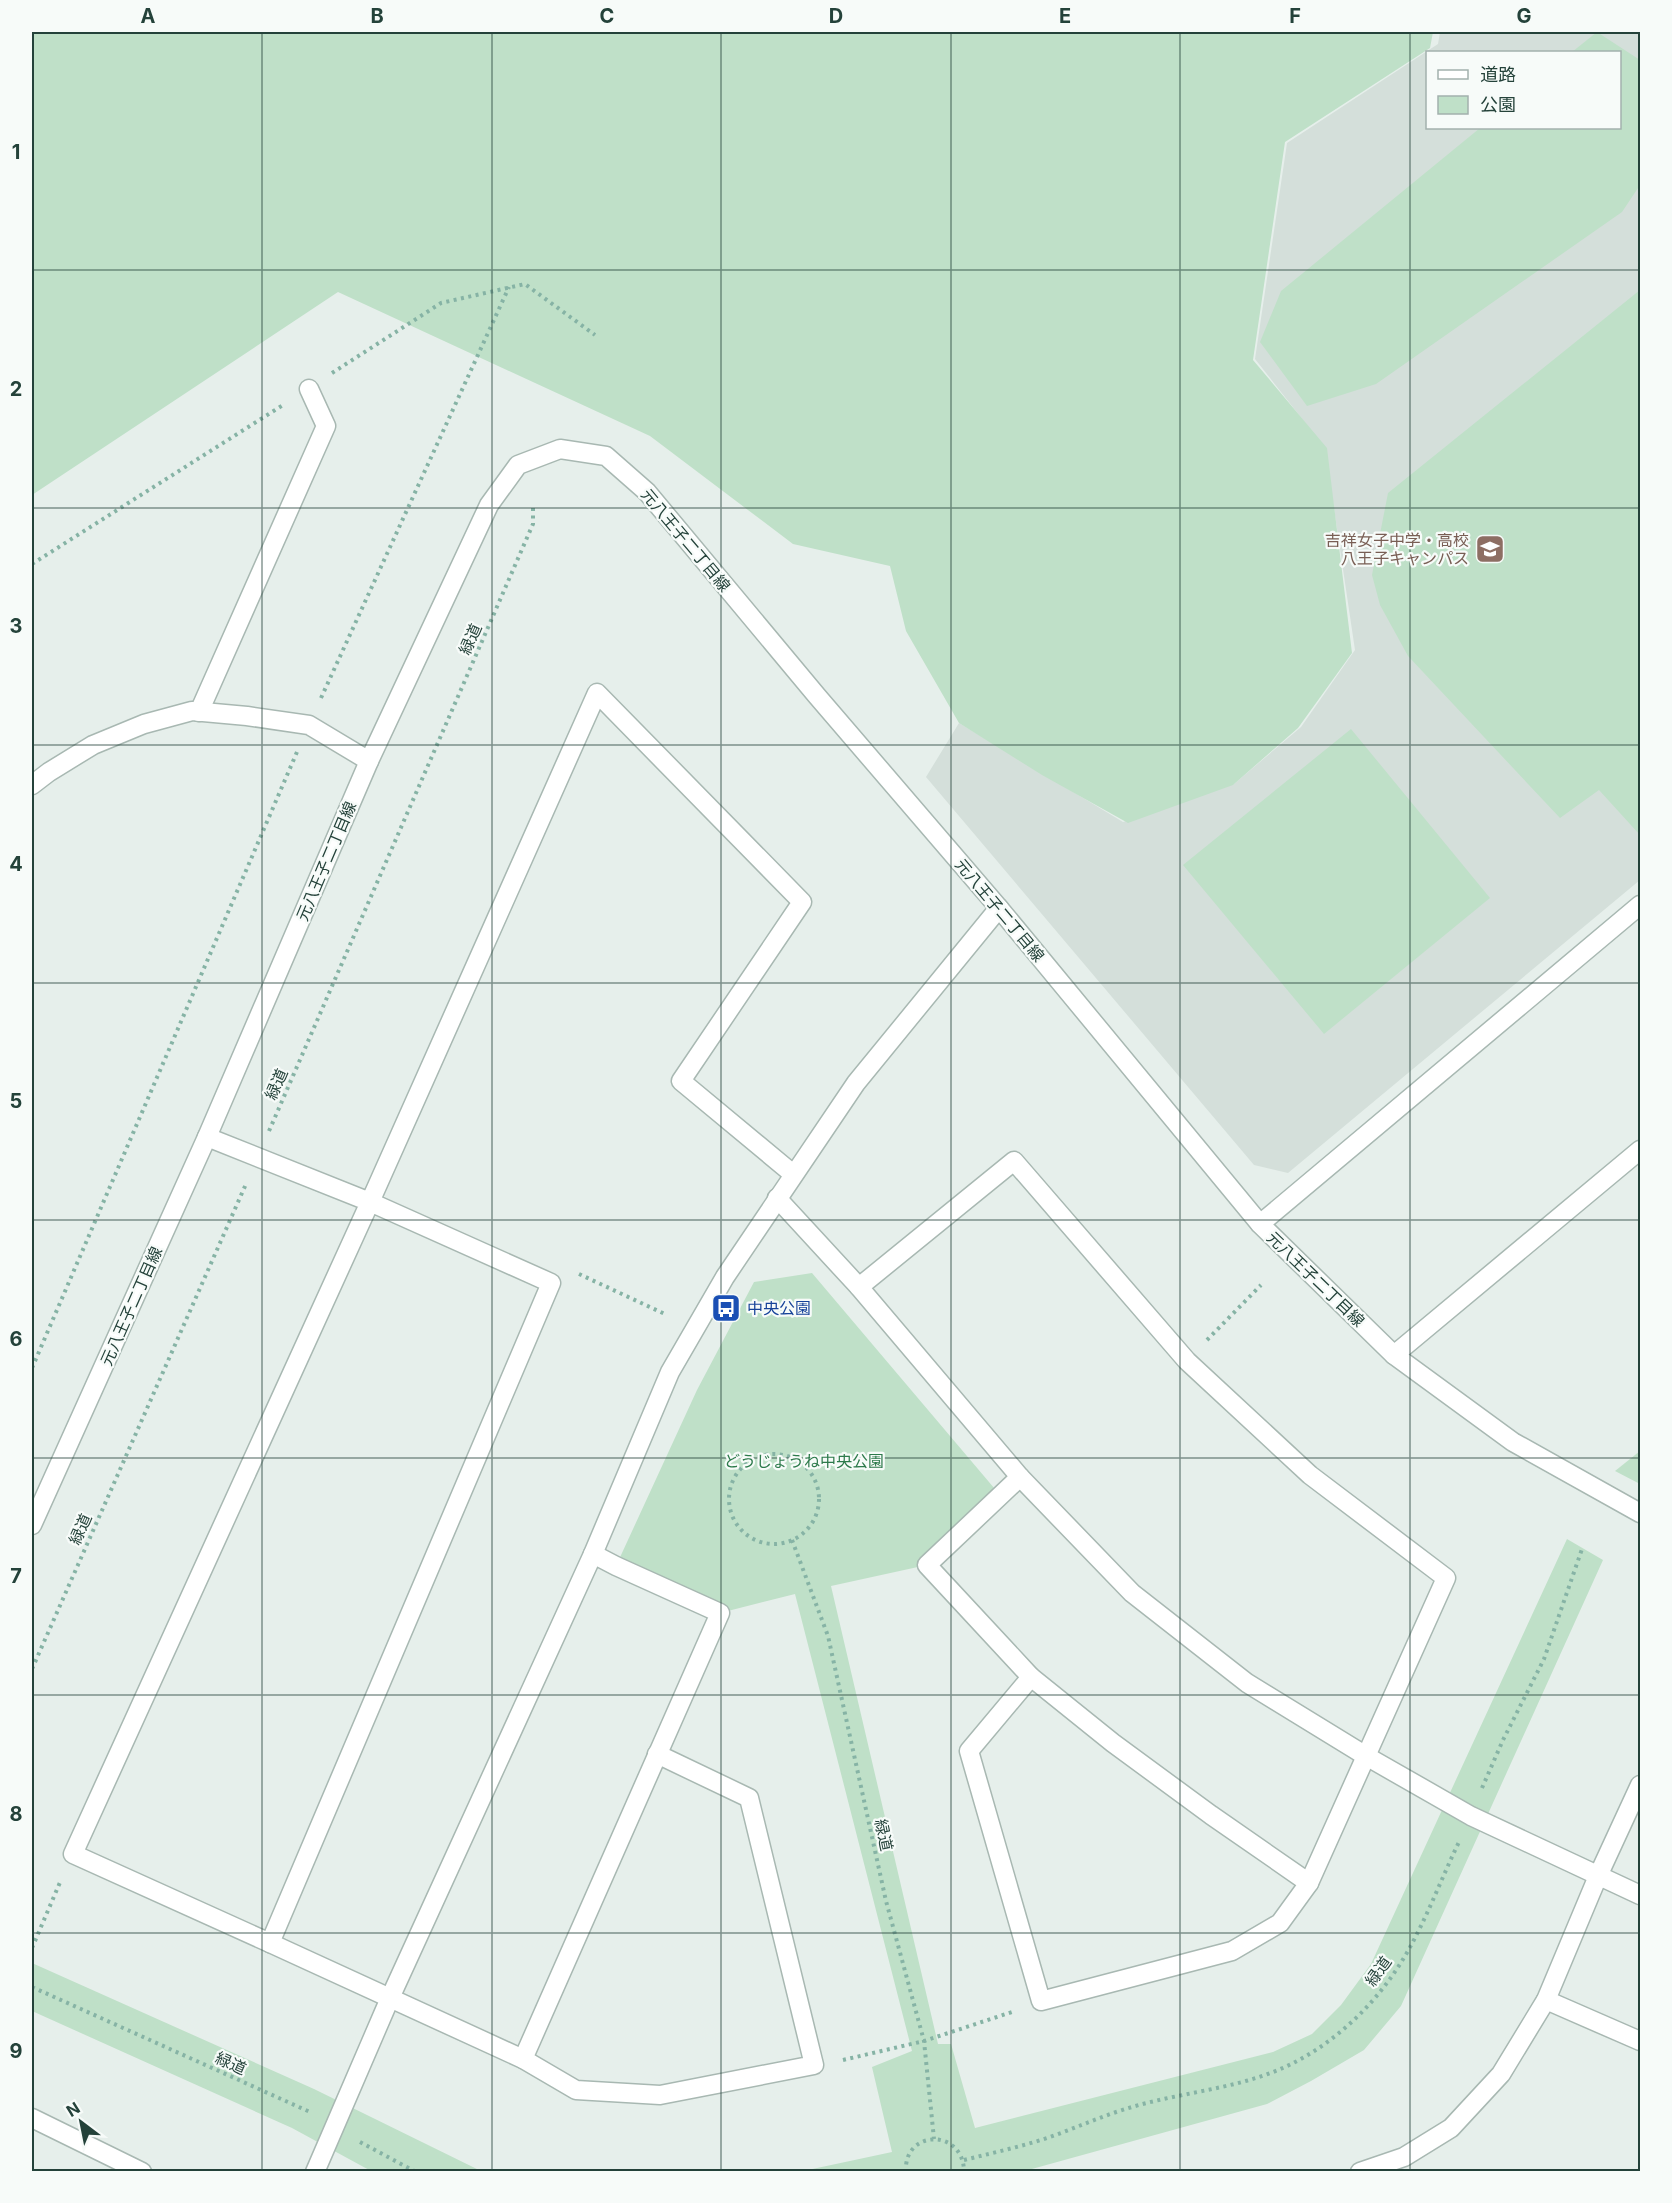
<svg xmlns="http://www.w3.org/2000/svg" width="1672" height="2203" font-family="Inter,'Noto Sans JP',sans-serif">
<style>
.built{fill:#d4dfda;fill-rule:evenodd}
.green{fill:#bfe0c8}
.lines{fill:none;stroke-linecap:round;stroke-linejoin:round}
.minor-casing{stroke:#a8b8b2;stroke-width:21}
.path{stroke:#86b3a5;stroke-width:4;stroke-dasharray:3 4.5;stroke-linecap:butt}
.minor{stroke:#fff;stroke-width:18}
.grid{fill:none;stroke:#24423a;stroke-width:1.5;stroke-opacity:0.55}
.labels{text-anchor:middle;stroke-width:4.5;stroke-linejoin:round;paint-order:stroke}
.street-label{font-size:16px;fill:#24423a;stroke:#f7fbf9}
.education-label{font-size:16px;fill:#785e54;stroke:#f7fbf9;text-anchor:end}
.transit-label{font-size:16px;fill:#164399;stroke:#f7fbf9;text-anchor:start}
.park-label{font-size:16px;fill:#2d7a4b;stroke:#f7fbf9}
.neatline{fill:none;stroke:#24423a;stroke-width:2}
.grid-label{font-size:20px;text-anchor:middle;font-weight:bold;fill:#24423a}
</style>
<rect width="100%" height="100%" fill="#e6efeb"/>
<path class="built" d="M 1440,32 L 1640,32 L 1640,880 L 1288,1173 L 1254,1165 L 926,777 L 959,723 L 1123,822 L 1234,784 L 1301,727 L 1355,650 L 1325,448 L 1255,359 L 1287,143 L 1438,44 ZM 1428,52 L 1620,52 L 1620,128 L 1428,128 Z"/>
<g class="green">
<polygon points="32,32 1433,32 1430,48 1285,142 1253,360 1327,448 1352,653 1298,728 1233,785 1128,823 1042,775 959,723 906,631 890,566 793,544 650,436 338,292 32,495"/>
<polygon points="1597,32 1640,60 1640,185 1622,212 1376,384 1307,406 1260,342 1281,291 1480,128 1620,128 1620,52 1572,52"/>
<polygon points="1640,290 1640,835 1599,790 1560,818 1408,656 1380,605 1372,575 1388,493"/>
<polygon points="1351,729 1490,898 1324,1034 1183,865"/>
<polygon points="812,1273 1000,1495 927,1565 831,1586 938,2044 951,2044 975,2128 1273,2052 1312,2034 1341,2005 1371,1964 1567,1539 1603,1560 1401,2006 1364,2050 1311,2081 1267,2104 1021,2172 803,2171 892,2152 872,2067 912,2051 795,1594 720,1613 616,1566 697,1390 754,1282"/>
<polygon points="1640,1451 1640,1484 1615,1471"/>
<polygon points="32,1963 314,2089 481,2171 371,2171 292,2128 32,2011"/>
</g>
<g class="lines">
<g class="minor-casing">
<g id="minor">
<polyline points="199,712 326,426 309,389"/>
<polyline points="32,785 49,772 93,745 144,724 192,711 247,716 309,725 369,761"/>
<polyline points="207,1137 370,1202 551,1283 270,1943 73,1854 370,1202 597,693 802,902 681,1081 793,1174"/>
<polyline points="777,1198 859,1287 1020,1477 1132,1593 1247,1683 1366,1756 1471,1816 1640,1895"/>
<polyline points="1260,1224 1640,905"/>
<polyline points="859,1287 1014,1161 1187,1361 1310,1475 1446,1578 1309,1883 1280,1923 1232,1951 1041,2001 969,1751 1031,1677"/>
<polyline points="1394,1355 1640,1150"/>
<polyline points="1020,1477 927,1565 1031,1677 1113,1743 1211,1815 1309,1883"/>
<polyline points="32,1525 207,1137 369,761 489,505 518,465 560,449 606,456 647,492 817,696 999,908 1260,1224 1394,1355 1513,1442 1640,1513"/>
<polyline points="270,1943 523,2059 576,2090 660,2095 814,2065 749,1798 657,1754"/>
<polyline points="1546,2000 1640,2041"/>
<polyline points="523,2059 720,1613 616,1566 593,1554"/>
<polyline points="32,2118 142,2172"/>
<polyline points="315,2172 390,1998 593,1554 670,1372 725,1277 856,1083 999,908"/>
<polyline points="1360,2172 1404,2157 1451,2128 1501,2074 1546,2000 1598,1876 1640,1785"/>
</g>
</g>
<g class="path">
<polyline points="332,373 441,303 525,284 595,335"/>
<polyline points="32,564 283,405"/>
<polyline points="321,698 509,287"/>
<polyline points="269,1131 533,524 533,506"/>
<polyline points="579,1274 667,1315"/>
<polyline points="1207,1340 1261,1285"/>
<polyline points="32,1368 297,752"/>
<circle cx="774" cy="1499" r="45"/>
<polyline points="792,1540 828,1636 886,1901 924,2041 934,2139"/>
<polyline points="32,1669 246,1184"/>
<polyline points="1482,1788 1503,1740 1544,1659 1582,1549"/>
<polyline points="32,1948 61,1880"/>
<polyline points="32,1987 310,2112"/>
<polyline points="843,2060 924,2041 1015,2011"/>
<polyline points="360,2142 416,2172"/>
<path d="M 964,2160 C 992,2153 1020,2147 1047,2138 C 1076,2128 1104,2115 1132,2107 C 1176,2094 1222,2090 1265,2075 C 1326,2054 1378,2005 1409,1949 C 1428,1915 1442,1877 1459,1842"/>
<path d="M 906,2172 C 903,2129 964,2128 964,2172"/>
</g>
<use href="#minor" class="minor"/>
</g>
<path class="grid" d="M 262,32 L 262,2172M 492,32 L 492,2172M 721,32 L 721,2172M 951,32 L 951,2172M 1180,32 L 1180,2172M 1410,32 L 1410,2172M 32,270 L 1640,270M 32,508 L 1640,508M 32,745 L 1640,745M 32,983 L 1640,983M 32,1220 L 1640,1220M 32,1458 L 1640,1458M 32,1695 L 1640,1695M 32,1933 L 1640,1933"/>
<defs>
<g id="school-square" transform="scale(1.5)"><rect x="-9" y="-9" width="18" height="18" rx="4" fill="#8d6e63" stroke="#f7fbf9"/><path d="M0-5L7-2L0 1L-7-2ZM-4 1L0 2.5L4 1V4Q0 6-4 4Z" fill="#fff"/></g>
<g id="bus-square" transform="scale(1.5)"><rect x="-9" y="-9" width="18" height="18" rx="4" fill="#1a4fb4" stroke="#f7fbf9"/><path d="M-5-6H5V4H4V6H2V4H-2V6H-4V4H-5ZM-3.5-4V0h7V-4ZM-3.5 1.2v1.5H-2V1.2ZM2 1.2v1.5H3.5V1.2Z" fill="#fff"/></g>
</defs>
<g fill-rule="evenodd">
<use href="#school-square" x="1490" y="549"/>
<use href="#bus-square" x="726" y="1308"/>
</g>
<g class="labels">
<g class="street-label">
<text transform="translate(686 540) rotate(50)" y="6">元八王子二丁目線</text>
<text transform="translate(470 639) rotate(-66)" y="6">緑道</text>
<text transform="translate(326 861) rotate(-67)" y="6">元八王子二丁目線</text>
<text transform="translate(1000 910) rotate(50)" y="6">元八王子二丁目線</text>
<text transform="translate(276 1084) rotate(-66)" y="6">緑道</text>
<text transform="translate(1316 1279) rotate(44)" y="6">元八王子二丁目線</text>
<text transform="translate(131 1306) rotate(-66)" y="6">元八王子二丁目線</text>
<text transform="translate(80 1529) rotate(-66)" y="6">緑道</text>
<text transform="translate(884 1835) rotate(78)" y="6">緑道</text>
<text transform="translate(1378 1971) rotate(-54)" y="6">緑道</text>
<text transform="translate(231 2063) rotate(24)" y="6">緑道</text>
</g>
<g class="education-label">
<text x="1469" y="546">吉祥女子中学・高校<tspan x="1469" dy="18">八王子キャンパス</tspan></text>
</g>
<g class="transit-label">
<text x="747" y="1314">中央公園</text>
</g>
<g class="park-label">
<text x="804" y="1467">どうじょうね中央公園</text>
</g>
</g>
<rect width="1672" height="2203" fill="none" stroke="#f7fbf9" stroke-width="66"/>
<rect x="1426" y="51" width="195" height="78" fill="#f7fbf9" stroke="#a3b1ad" stroke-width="1.5"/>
<rect x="1438" y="70" width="30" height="9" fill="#ffffff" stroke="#a3b1ad" stroke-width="1.5"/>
<text x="1480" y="81" font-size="18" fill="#24423a">道路</text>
<rect x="1438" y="96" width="30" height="18" fill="#bfe0c8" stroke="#a3b1ad" stroke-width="1.5"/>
<text x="1480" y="111" font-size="18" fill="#24423a">公園</text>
<g transform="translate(81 2122) rotate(328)" stroke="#f7fbf9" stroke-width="4.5" paint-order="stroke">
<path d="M0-4.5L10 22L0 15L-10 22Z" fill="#24423a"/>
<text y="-9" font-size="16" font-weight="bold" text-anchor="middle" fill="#24423a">N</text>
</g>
<rect x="33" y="33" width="1606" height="2137" class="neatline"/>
<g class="grid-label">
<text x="148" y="23">A</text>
<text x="377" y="23">B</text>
<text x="607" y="23">C</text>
<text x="836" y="23">D</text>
<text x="1065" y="23">E</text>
<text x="1295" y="23">F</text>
<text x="1524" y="23">G</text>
<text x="16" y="159">1</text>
<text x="16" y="396">2</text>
<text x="16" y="633">3</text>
<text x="16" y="871">4</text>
<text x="16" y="1108">5</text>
<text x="16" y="1346">6</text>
<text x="16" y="1583">7</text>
<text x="16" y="1821">8</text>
<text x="16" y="2058">9</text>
</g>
</svg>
